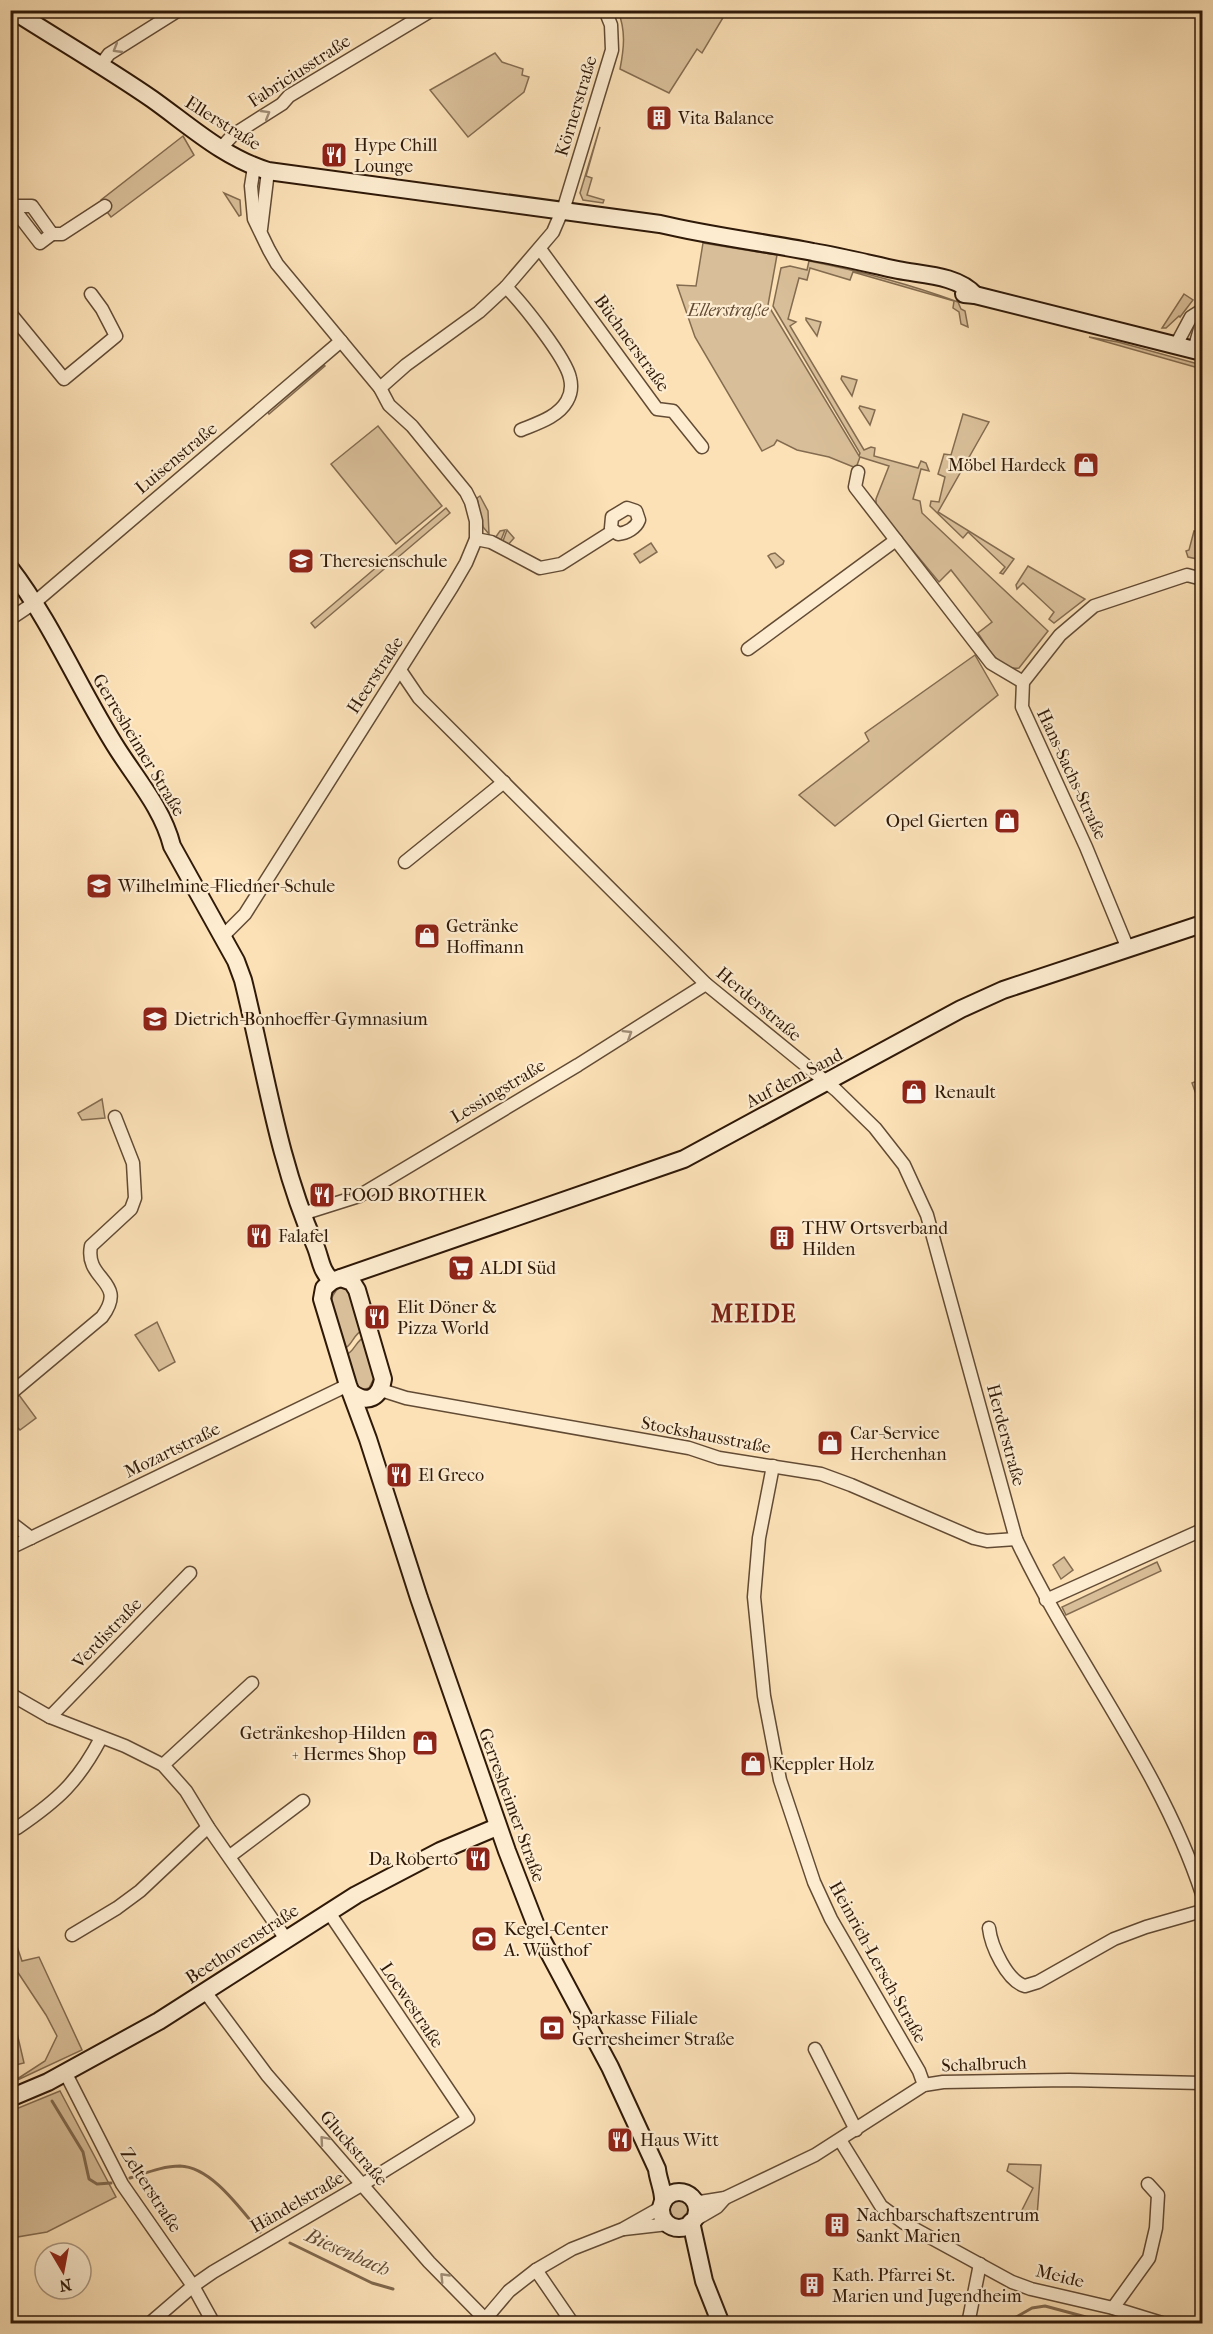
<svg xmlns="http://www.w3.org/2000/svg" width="1213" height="2334" font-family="'IM FELL French Canon',serif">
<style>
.green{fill:#d9bf99;stroke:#846c50;stroke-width:1.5}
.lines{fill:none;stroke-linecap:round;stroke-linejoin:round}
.stream{stroke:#80684e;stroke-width:3}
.street-casing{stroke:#624b34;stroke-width:15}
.secondary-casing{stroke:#2f1908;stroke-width:20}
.street{stroke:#fdecd0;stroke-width:12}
.secondary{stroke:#fdecd0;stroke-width:16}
.oneway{stroke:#a08d76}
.labels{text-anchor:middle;stroke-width:4.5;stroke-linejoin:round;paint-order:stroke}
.street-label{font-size:18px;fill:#2f1908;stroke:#fdecd0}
.poi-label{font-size:18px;fill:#2f1908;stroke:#fdecd0;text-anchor:start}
.park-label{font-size:18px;font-style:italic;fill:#624b34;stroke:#fdecd0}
.water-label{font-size:20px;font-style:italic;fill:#654e36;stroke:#fdecd0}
.district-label{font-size:24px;font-weight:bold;letter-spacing:1.5px;fill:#7a1f14;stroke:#fdecd0}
</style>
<rect width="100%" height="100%" fill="#fce1b7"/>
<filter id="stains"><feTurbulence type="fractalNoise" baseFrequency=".00333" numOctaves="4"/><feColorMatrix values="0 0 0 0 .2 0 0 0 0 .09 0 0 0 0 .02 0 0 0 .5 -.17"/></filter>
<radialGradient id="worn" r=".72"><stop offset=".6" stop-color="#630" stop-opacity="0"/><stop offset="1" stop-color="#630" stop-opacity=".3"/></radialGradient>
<g class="green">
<path d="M 709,10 L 713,13 L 716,11 L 724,16 L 702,53 L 697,49 L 669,93 L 620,69 C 624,48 626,31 618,11 Z"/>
<polygon points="495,53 502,62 523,69 522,75 529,77 524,92 468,137 430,90"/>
<polygon points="600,127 586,176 592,178 587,195 604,200 603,203 583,200 580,193"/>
<polygon points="183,136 194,155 111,217 100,203 101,200"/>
<polygon points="224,193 240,200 241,215 239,216"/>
<path d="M 703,243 L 777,255 L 768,305 L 859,456 L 860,453 L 773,306 L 781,268 L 790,266 L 807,270 L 809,261 C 860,271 909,284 958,302 L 961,309 L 965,311 L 968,327 L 961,324 L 959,312 L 953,308 L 954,301 L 853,272 L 850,280 L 810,268 L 807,280 L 799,278 L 788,319 L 796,322 L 790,326 L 864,450 L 871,447 L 875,448 L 874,456 L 918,468 L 921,461 L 926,463 L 929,471 L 921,469 L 913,499 L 920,501 L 922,513 L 1048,631 L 1019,668 C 1000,671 987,647 978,633 L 992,622 L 951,570 L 939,582 L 876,506 L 876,499 L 889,466 L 860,457 L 856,468 L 829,457 L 797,450 L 777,440 L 774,445 L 762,451 L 695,337 L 677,285 L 696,286 Z"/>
<polygon points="1184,294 1193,300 1180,317 1179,316 1166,328 1162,328"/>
<polygon points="806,318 821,322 817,336 806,320"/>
<polygon points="1089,337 1118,342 1202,365 1202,369"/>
<polygon points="324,365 325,366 269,414 268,412"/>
<polygon points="842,376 857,380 852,396 841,379"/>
<polygon points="860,406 875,410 870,425 859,408"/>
<polygon points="963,414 989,422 938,512 1014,559 1003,574 1000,573 1005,567 968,532 963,538 930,506 931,501 939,502 945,477 938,474 944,454 951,455"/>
<polygon points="378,426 442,506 396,544 331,464"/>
<polygon points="480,496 488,511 489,534 483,527 477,498"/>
<polygon points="446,508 450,513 315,628 311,623"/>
<polygon points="505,530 501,540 503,541 507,530 514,538 507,546 495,538 500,531"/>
<polygon points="1194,531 1202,533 1202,560 1188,557 1186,551 1189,550"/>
<polygon points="651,543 657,552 640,563 634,554"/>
<polygon points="775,553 784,561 783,564 776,568 768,556 771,554"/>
<polygon points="1028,566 1085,599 1054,623 1049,619 1054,612 1023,583 1017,589 1016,585"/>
<polygon points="975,655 998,695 835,826 799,795 869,741 865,733"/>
<polygon points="1202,1079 1202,1111 1192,1083"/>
<polygon points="102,1099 105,1118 82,1120 78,1113"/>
<path d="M 340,1287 L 349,1288 L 363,1330 C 353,1334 353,1345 344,1349 C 339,1331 320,1300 340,1287 Z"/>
<polygon points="157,1322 175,1362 159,1371 135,1335"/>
<path d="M 365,1337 L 375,1376 L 369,1388 L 361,1390 L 358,1388 L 346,1355 C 355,1351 356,1340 365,1337 Z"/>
<polygon points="19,1395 36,1418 20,1430 18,1428 11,1432 11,1402"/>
<polygon points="1064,1557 1073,1570 1061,1579 1053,1565"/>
<polygon points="1157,1562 1161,1571 1066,1615 1062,1607"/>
<polygon points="10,1926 22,1961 39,1957 82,2050 11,2083 45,2061 57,2036 46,2015 11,1962"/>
<polygon points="17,2033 24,2063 11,2066 11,2034"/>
<polygon points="60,2091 116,2197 47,2232 11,2238 11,2111"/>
<polygon points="1009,2164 1041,2165 1037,2216 1021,2212 1033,2188 1007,2171"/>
<circle cx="679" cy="2210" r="9"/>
</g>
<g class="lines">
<g class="stream">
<polyline points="52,2101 83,2152 89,2179 97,2184 111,2183"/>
<path d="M 130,2178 C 146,2173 163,2166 180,2166 C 212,2167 241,2210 260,2232"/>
<polyline points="290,2243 372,2283 393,2289"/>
<polyline points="1004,2324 1032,2308 1045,2306 1112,2324"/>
</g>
<g class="street-casing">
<g id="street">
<polyline points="100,66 109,54 179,10"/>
<polyline points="220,149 233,135 282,104 289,96 432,10"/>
<polyline points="10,204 40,243 52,234 32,206 12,206"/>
<polyline points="261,229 268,171"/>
<polyline points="52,234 62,234 105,206"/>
<polyline points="540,249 657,409 673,411 702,447"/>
<path d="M 506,287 C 522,303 566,358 570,378 C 572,386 571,394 567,401 C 558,417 538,423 521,430"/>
<polyline points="10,313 64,379 116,336 102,309 91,294"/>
<polyline points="1176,345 1191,317 1202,310"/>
<polyline points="1194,350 1202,322"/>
<polyline points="380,388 406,365 479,312 506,287 553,232 565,204 612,50 611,25 605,10"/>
<polyline points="858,472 855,487 991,663 1023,682"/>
<path d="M 627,508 L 636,511 L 639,520 C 636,528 627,533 618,534 L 611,528 L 612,517 Z"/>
<polyline points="476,539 491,542 540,568 561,564 613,531"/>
<polyline points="10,619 34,603 341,341"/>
<polyline points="748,649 896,540"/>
<path d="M 400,670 L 419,698 L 706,984 L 836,1090 L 875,1128 L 904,1165 L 927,1215 L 1016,1539 C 1073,1660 1160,1766 1202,1894"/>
<polyline points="405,862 504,782"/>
<polyline points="223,936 245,914 452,587 466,563 476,539 476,521 471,502 466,492 412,426 389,405 380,388 277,264 269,250 254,219 251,186 254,167"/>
<polyline points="1128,949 1086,847 1022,707 1023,682 1060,635 1094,606 1187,575 1202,579"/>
<polyline points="302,1214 359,1196 578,1065 706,984"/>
<polyline points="381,1390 406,1398 689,1448 719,1458 821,1474 851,1485 974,1538 987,1541 1016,1539"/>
<path d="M 10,1394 L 102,1317 C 129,1281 84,1281 91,1246 L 131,1209 L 135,1198 L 133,1163 L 115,1117"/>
<polyline points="773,1466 759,1538 754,1597 764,1696 780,1780 814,1882 831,1919 919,2071 924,2085"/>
<polyline points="10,1522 31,1538"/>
<polyline points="10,1548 348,1385"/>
<polyline points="1046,1600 1202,1530"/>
<polyline points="10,1694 50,1717 125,1746 163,1765 186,1791 208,1827 286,1939"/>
<polyline points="50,1717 190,1573"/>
<polyline points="163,1765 252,1683"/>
<path d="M 17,1828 C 58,1800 78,1782 101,1738"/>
<polyline points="230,1856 303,1801"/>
<path d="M 989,1928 C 991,1946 1007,1981 1025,1986 L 1038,1982 L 1114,1939 L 1146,1927 L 1202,1911"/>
<polyline points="72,1935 117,1908 140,1891 208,1827"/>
<polyline points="206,1993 267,2075 429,2262 485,2319"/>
<polyline points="815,2049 856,2130"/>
<polyline points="65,2072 122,2184 193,2286 214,2324"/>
<polyline points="840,2140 881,2206 904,2223 1012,2282 1031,2289 1113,2308 1165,2324"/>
<polyline points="694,2200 700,2202 725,2198 815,2155 924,2085 943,2082 1069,2080 1202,2083"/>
<polyline points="693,2221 717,2207 725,2198"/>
<polyline points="624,2229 668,2224"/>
<polyline points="536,2270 573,2324"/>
<polyline points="1113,2308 1149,2258 1156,2228 1158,2195 1148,2184"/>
<polyline points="149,2324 193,2286 213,2272 368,2181 468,2119 328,1911"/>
<polyline points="481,2324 509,2291 536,2270 572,2249 623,2229 662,2207"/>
<polyline points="968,2324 980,2264"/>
</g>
</g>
<g class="secondary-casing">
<g id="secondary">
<path d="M 12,10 C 59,40 107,68 152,99 C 190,126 223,157 268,171 L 660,224 C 710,236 762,242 813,252 C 842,257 870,264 898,270 C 923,275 957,275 975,295"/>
<polyline points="964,294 975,295 1202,352"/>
<path d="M 10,568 C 53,624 80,691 118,750 C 138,781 163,810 172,846 L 236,961 L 243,980 C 265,1068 278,1162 315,1245 C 321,1259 320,1270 332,1281"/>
<path d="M 341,1278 L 352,1282 L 357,1290 L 383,1379 C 380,1397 368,1405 352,1393"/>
<polyline points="10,2098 48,2082 159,2021 356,1895 440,1851 497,1827"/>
<circle cx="679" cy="2210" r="18"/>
<path d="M 663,2202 C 664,2191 658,2180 657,2169 L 610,2067 L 540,1936 L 507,1851 L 419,1598 L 368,1439 L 348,1385 L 322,1299 L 324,1288 L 332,1281 L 684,1159 L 961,1009 L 1003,990 L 1202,924"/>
<polyline points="691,2222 704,2281 721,2324"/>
</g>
</g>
<use href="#street" class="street"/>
<use href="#secondary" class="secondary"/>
</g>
<defs><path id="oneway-chevron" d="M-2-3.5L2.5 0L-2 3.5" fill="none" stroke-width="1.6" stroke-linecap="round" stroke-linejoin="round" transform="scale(1.5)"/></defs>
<g class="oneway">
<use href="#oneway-chevron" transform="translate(117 49) rotate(149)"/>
<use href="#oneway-chevron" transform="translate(266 114) rotate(-31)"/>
<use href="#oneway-chevron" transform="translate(628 1034) rotate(-32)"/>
<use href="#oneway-chevron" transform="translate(324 2140) rotate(-131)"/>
<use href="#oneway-chevron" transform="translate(444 2277) rotate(-134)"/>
</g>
<defs>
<g id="building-square" transform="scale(1.35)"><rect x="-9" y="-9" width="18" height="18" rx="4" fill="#8f2418" stroke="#fdecd0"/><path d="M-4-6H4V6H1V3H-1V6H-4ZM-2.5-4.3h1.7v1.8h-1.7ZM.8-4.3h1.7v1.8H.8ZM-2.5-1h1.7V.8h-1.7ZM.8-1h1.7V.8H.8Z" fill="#fff"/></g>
<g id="restaurant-square" transform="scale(1.35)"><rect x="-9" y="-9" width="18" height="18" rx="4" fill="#8f2418" stroke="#fdecd0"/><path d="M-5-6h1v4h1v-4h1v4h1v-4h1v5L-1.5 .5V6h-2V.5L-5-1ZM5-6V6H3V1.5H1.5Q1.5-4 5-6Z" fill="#fff"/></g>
<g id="shop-square" transform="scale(1.35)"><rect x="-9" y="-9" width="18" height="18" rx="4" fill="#8f2418" stroke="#fdecd0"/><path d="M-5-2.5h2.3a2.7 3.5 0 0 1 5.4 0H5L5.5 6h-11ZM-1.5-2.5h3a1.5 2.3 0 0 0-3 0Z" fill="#fff"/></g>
<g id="school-square" transform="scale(1.35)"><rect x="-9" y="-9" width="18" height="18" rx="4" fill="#8f2418" stroke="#fdecd0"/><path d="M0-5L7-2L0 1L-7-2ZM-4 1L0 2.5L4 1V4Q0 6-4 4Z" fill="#fff"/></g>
<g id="supermarket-square" transform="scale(1.35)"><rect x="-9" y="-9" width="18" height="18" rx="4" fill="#8f2418" stroke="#fdecd0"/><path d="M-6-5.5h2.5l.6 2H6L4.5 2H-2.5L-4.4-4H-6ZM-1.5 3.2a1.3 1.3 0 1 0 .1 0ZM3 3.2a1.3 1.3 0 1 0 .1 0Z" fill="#fff"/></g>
<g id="stadium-square" transform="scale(1.35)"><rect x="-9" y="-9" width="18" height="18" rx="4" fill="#8f2418" stroke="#fdecd0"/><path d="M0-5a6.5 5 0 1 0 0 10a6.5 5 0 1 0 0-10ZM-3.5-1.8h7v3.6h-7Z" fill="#fff"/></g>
<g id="bank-square" transform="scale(1.35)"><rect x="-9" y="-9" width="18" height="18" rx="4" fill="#8f2418" stroke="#fdecd0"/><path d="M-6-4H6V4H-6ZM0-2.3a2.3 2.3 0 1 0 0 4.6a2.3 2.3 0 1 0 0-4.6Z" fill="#fff"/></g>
</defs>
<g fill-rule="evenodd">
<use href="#building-square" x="659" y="118"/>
<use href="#restaurant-square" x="334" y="155"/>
<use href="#shop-square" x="1086" y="465"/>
<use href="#school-square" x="301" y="561"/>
<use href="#shop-square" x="1007" y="821"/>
<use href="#school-square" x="99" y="886"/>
<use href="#shop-square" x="427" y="936"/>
<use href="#school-square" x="155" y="1019"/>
<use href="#shop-square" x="914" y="1092"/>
<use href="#restaurant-square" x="322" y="1195"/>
<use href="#restaurant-square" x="259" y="1236"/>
<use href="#building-square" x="782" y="1238"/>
<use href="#supermarket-square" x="461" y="1268"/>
<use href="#restaurant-square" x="377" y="1317"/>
<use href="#shop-square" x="830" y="1443"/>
<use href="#restaurant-square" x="399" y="1475"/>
<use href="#shop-square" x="425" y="1743"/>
<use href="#shop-square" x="753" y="1764"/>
<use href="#restaurant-square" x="478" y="1859"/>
<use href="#stadium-square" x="484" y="1939"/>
<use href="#bank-square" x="552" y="2028"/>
<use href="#restaurant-square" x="620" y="2140"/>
<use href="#building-square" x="837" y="2225"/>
<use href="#building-square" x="812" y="2285"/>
</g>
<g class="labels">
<g class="street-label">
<text transform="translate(299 71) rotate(-33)" y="6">Fabriciusstraße</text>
<text transform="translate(576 106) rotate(-73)" y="6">Körnerstraße</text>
<text transform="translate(223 123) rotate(32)" y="6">Ellerstraße</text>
<text transform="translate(632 343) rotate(54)" y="6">Büchnerstraße</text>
<text transform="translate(176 458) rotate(-40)" y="6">Luisenstraße</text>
<text transform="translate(375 675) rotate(-57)" y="6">Heerstraße</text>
<text transform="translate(139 745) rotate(59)" y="6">Gerresheimer Straße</text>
<text transform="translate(1072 774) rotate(65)" y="6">Hans-Sachs-Straße</text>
<text transform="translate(759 1004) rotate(40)" y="6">Herderstraße</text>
<text transform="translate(794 1078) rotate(-28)" y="6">Auf dem Sand</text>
<text transform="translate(498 1091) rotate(-31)" y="6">Lessingstraße</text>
<text transform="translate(706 1435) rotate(11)" y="6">Stockshausstraße</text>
<text transform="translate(1006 1435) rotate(75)" y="6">Herderstraße</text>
<text transform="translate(172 1450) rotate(-26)" y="6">Mozartstraße</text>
<text transform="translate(107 1633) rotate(-46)" y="6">Verdistraße</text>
<text transform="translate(512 1805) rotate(70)" y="6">Gerresheimer Straße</text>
<text transform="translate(242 1944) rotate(-33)" y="6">Beethovenstraße</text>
<text transform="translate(878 1962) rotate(61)" y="6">Heinrich-Lersch-Straße</text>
<text transform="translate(412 2005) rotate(56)" y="6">Loewestraße</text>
<text transform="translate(984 2064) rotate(-2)" y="6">Schalbruch</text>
<text transform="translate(354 2148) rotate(49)" y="6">Gluckstraße</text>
<text transform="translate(151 2190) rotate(57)" y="6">Zelterstraße</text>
<text transform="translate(297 2202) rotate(-30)" y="6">Händelstraße</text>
<text transform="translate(1060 2276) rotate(14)" y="6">Meide</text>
</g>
<g class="poi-label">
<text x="678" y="124">Vita Balance</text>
<text x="354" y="151">Hype Chill<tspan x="354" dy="21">Lounge</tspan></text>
<text x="1066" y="471" text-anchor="end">Möbel Hardeck</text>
<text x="320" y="567">Theresienschule</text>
<text x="988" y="827" text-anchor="end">Opel Gierten</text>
<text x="118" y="892">Wilhelmine-Fliedner-Schule</text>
<text x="446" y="932">Getränke<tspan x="446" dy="21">Hoffmann</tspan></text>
<text x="174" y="1025">Dietrich-Bonhoeffer-Gymnasium</text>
<text x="934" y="1098">Renault</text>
<text x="342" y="1201">FOOD BROTHER</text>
<text x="802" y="1234">THW Ortsverband<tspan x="802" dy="21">Hilden</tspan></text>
<text x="278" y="1242">Falafel</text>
<text x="480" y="1274">ALDI Süd</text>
<text x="397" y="1313">Elit Döner &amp;<tspan x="397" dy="21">Pizza World</tspan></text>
<text x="850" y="1439">Car-Service<tspan x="850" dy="21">Herchenhan</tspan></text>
<text x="418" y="1481">El Greco</text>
<text x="406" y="1739" text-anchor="end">Getränkeshop-Hilden<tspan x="406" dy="21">+ Hermes Shop</tspan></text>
<text x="772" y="1770">Keppler Holz</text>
<text x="458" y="1865" text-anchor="end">Da Roberto</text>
<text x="504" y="1935">Kegel-Center<tspan x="504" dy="21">A. Wüsthof</tspan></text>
<text x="572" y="2024">Sparkasse Filiale<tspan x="572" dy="21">Gerresheimer Straße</tspan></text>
<text x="640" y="2146">Haus Witt</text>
<text x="856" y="2221">Nachbarschaftszentrum<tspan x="856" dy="21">Sankt Marien</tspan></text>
<text x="832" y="2281">Kath. Pfarrei St.<tspan x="832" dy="21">Marien und Jugendheim</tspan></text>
</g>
<g class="park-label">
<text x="728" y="316">Ellerstraße</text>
</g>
<g class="water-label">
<text transform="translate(348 2252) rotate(24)" y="7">Biesenbach</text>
</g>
<g class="district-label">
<text x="754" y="1322">MEIDE</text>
</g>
</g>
<rect width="1213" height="2334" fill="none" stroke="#fce1b7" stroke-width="36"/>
<rect x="12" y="12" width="1189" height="2310" fill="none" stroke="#2f1908" stroke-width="3"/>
<rect x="18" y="18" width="1177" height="2298" fill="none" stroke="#2f1908" stroke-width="1.5"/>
<g transform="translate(63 2271) rotate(170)"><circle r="28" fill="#fdecd0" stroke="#ab9880" stroke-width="1.5"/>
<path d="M0-4.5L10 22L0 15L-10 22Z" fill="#8f2418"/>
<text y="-9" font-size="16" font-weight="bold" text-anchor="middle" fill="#2f1908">N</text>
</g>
<rect width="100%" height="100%" filter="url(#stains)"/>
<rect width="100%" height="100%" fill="url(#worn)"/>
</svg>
